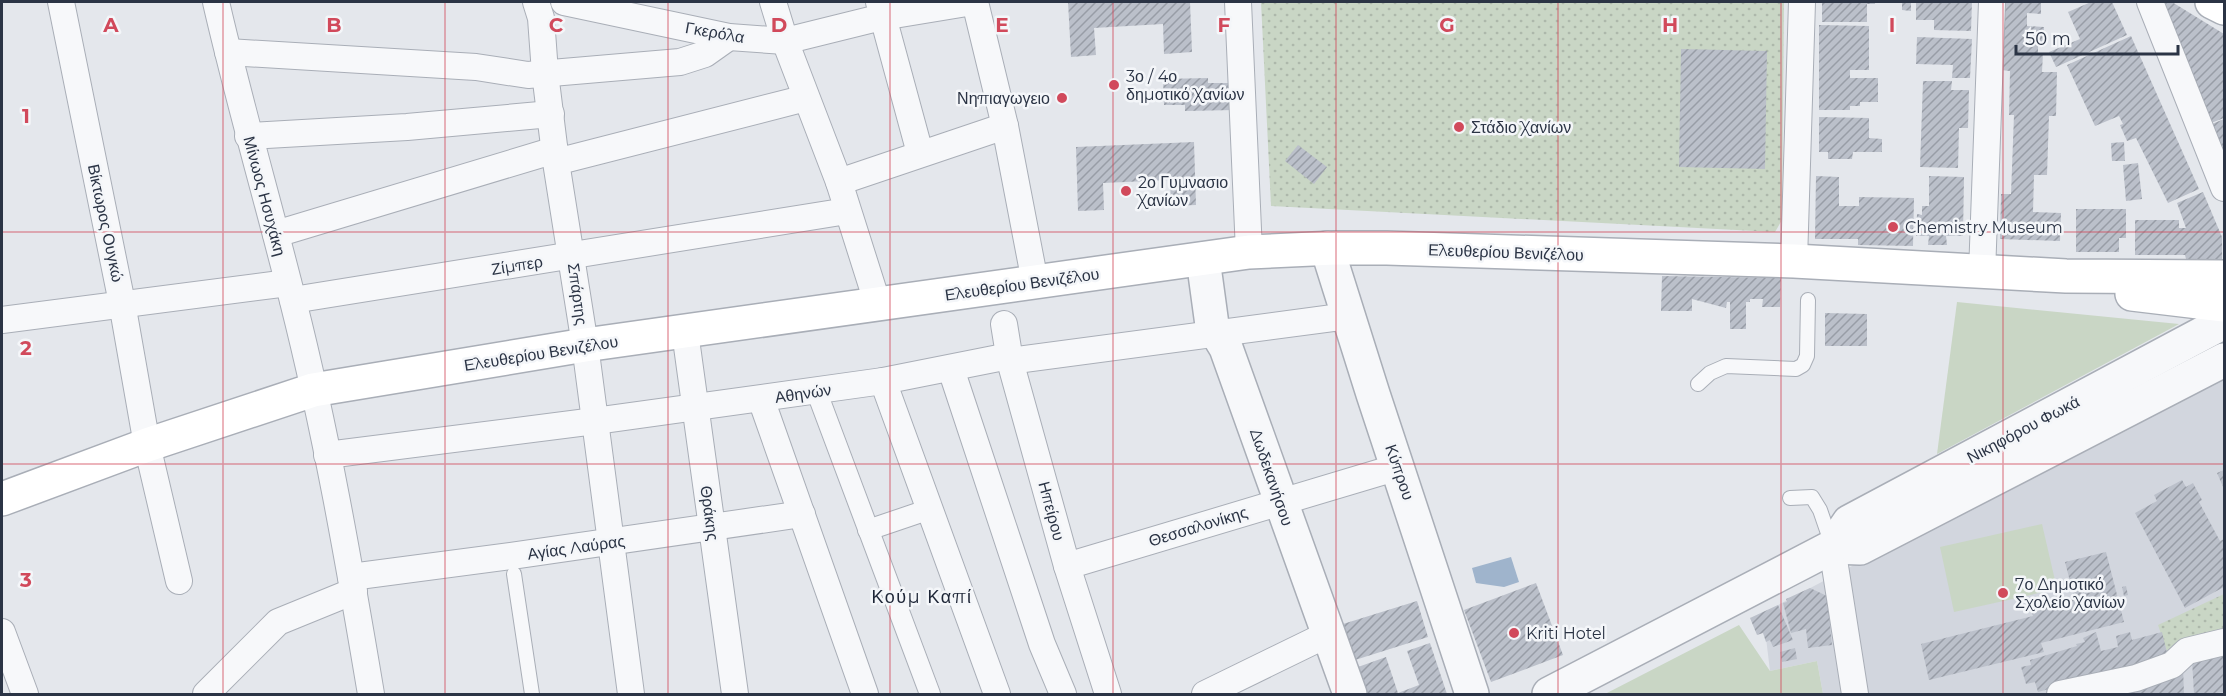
<svg xmlns="http://www.w3.org/2000/svg" width="2226" height="696" font-family="Montserrat,sans-serif">
<style>
.built{fill:#d2d6de}
.grass{fill:#c9d6c5}
.park{fill:url(#park-dots)}
.water{fill:#9fb4cc}
.building{fill:url(#building-hatch)}
.lines{fill:none;stroke-linecap:round;stroke-linejoin:round}
.service-casing{stroke:#a9aeb7;stroke-width:16}
.pedestrian-casing{stroke:#a9aeb7;stroke-width:22}
.minor-casing{stroke:#a9aeb7;stroke-width:28}
.tertiary-casing{stroke:#a9aeb7;stroke-width:36}
.secondary-casing{stroke:#a9aeb7;stroke-width:36}
.service{stroke:#f7f8fa;stroke-width:14}
.pedestrian{stroke:#f7f8fa;stroke-width:20}
.minor{stroke:#f7f8fa;stroke-width:26}
.tertiary{stroke:#f7f8fa;stroke-width:33}
.secondary{stroke:#fff;stroke-width:33}
.grid{fill:none;stroke:#d1495b;stroke-width:1.5;stroke-opacity:0.55}
.poi-dot{fill:#d1495b;stroke:#f4f6f9;stroke-width:2}
.labels{text-anchor:middle;stroke-width:5;stroke-linejoin:round;paint-order:stroke}
.street-label{font-size:16px;fill:#2b3445;stroke:#f4f6f9}
.poi-label{font-size:16px;fill:#2b3445;stroke:#f4f6f9;text-anchor:start}
.neighbourhood-label{font-size:18px;letter-spacing:1.5px;fill:#1d2536;stroke:#f4f6f9}
.grid-label{font-size:20px;text-anchor:middle;font-weight:bold;fill:#d1495b;stroke:#f4f6f9;stroke-width:5;stroke-linejoin:round;paint-order:stroke}
</style>
<defs>
<pattern id="park-dots" width="8" height="8" patternUnits="userSpaceOnUse" patternTransform="scale(1.5)"><rect width="8" height="8" fill="#c9d6c5"/><path d="M2 2h.1M6 6h.1" fill="none" stroke="#adb8ab" stroke-width="1.8" stroke-linecap="round"/></pattern>
<pattern id="building-hatch" width="6" height="6" patternUnits="userSpaceOnUse" patternTransform="scale(1.5)"><rect width="6" height="6" fill="#bbc0ca"/><path d="M-1 1l2-2M0 6l6-6M5 7l2-2" fill="none" stroke="#989da6"/></pattern>
</defs>
<rect width="100%" height="100%" fill="#e4e7ec"/>
<polygon class="built" points="2224,370 2224,694 1823,694 1817,661 1770,671 1763,613"/>
<g class="grass">
<polygon points="1957,302 2179,324 1937,454"/>
<polygon points="2042,524 2057,589 1954,612 1940,547"/>
<polygon points="1739,625 1770,671 1817,661 1823,694 1605,694"/>
</g>
<g class="park">
<polygon points="1261,2 1784,2 1782,220 1775,232 1271,206"/>
<polygon points="2224,594 2224,633 2169,657 2158,625"/>
</g>
<polygon class="water" points="1511,557 1519,582 1504,587 1476,583 1472,568"/>
<g class="building">
<polygon points="1068,2 1190,2 1192,52 1164,54 1163,24 1094,28 1096,55 1071,57"/>
<polygon points="1822,2 1875,2 1875,4 1867,4 1867,22 1822,22"/>
<polygon points="1902,2 1911,2 1911,11 1902,10"/>
<polygon points="1916,2 1972,2 1971,31 1934,30 1934,20 1916,20"/>
<polygon points="2003,2 2041,2 2041,14 2027,13 2027,26 2044,27 2043,45 2038,45 2038,53 2043,53 2042,72 2057,72 2056,116 2049,116 2047,175 2034,175 2033,212 2061,213 2060,241 2000,239 2001,194 2011,194 2014,115 2009,115 2010,71 2001,70"/>
<polygon points="2091,2 2112,2 2127,35 2056,67 2049,52 2080,39 2068,12"/>
<polygon points="2167,2 2172,2 2224,34 2224,118 2206,125 2160,8"/>
<polygon points="1819,25 1869,26 1869,70 1850,70 1850,78 1878,78 1878,102 1860,102 1860,106 1850,106 1850,110 1819,110"/>
<polygon points="2131,36 2199,189 2168,203 2136,138 2127,141 2120,125 2123,124 2119,116 2095,126 2067,65"/>
<polygon points="1917,37 1972,39 1970,78 1952,78 1953,65 1916,64"/>
<polygon points="1681,49 1767,51 1765,169 1679,167"/>
<polygon points="1208,78 1208,83 1236,83 1236,110 1185,111 1185,105 1164,105 1163,79"/>
<polygon points="1923,81 1952,81 1951,90 1969,90 1968,128 1959,128 1958,168 1920,167"/>
<polygon points="1819,117 1869,118 1869,138 1882,139 1882,152 1853,152 1852,159 1828,159 1828,152 1819,152"/>
<polygon points="2224,119 2224,156 2212,124"/>
<polygon points="1194,142 1196,205 1171,206 1170,180 1103,183 1104,210 1078,211 1076,147"/>
<polygon points="2124,142 2125,161 2112,161 2111,143"/>
<polygon points="1298,145 1327,167 1314,184 1285,161"/>
<polygon points="2138,163 2142,199 2126,201 2123,165"/>
<polygon points="1816,176 1839,177 1839,206 1859,206 1859,197 1914,198 1913,246 1858,245 1858,239 1815,239"/>
<polygon points="1929,176 1964,177 1963,236 1946,236 1947,245 1928,245 1929,236 1916,236 1917,214 1922,215 1922,206 1929,206"/>
<polygon points="2203,192 2222,237 2222,259 2186,259 2185,255 2135,255 2135,220 2179,220 2179,228 2186,228 2177,203"/>
<polygon points="2076,209 2126,209 2126,238 2119,238 2119,252 2076,252"/>
<polygon points="1662,276 1781,278 1780,307 1762,307 1763,299 1750,299 1750,302 1746,302 1746,329 1730,329 1730,302 1727,302 1726,308 1692,299 1692,311 1661,311"/>
<polygon points="1825,313 1867,314 1867,346 1825,346"/>
<polygon points="2224,470 2224,489 2217,473"/>
<polygon points="2182,480 2186,487 2193,483 2202,500 2199,502 2220,541 2224,539 2224,587 2185,608 2135,513 2157,501 2154,495"/>
<polygon points="2106,552 2124,622 2041,643 2044,652 1929,680 1921,644 2033,616 2031,608 2074,597 2065,562"/>
<polygon points="1536,583 1563,655 1491,682 1464,610"/>
<polygon points="2126,586 2128,595 2124,596 2122,587"/>
<polygon points="1810,588 1827,596 1832,645 1808,648 1806,629 1791,633 1783,603 1787,602 1786,599"/>
<polygon points="1417,601 1428,637 1355,660 1343,624"/>
<polygon points="1778,605 1793,640 1773,647 1770,640 1766,642 1763,633 1757,635 1750,618"/>
<polygon points="2096,632 2101,651 2118,647 2116,636 2130,632 2132,640 2162,632 2168,657 2038,692 2035,682 2026,684 2021,667 2031,665 2030,660 2077,646 2076,644 2085,642 2083,638"/>
<polygon points="1430,643 1447,694 1368,694 1358,667 1386,657 1398,693 1419,685 1407,651"/>
<polygon points="1795,648 1797,659 1782,662 1780,652"/>
<polygon points="2223,651 2224,692 2215,693 2215,694 2194,694 2192,660"/>
<polygon points="2183,667 2184,694 2124,694 2123,692"/>
</g>
<g class="lines">
<g class="service-casing">
<g id="service">
<polyline points="1698,384 1710,373 1726,366 1796,369 1803,365 1807,356 1808,300"/>
<polyline points="1790,498 1812,497 1820,510 1832,545"/>
<polyline points="514,574 532,694"/>
</g>
</g>
<g class="pedestrian-casing">
<g id="pedestrian">
<polyline points="816,390 930,694"/>
<polyline points="868,530 930,509"/>
</g>
</g>
<g class="minor-casing">
<g id="minor">
<polyline points="61,2 122,303 147,445 179,581"/>
<path d="M 216,2 C 239,102 268,201 293,301 C 326,431 349,563 371,694"/>
<polyline points="536,2 541,18 545,73 556,162 585,345 631,694"/>
<polyline points="564,2 729,37 785,41 882,17 973,2"/>
<polyline points="773,2 785,41 839,182 878,305"/>
<polyline points="879,2 920,153"/>
<polyline points="975,2 1005,126 1035,282"/>
<polyline points="1238,2 1249,252"/>
<polyline points="2150,2 2224,188"/>
<polyline points="228,52 476,67 528,75 680,62 705,54 729,37"/>
<polyline points="248,136 407,127 551,114"/>
<polyline points="556,162 806,98"/>
<polyline points="839,182 1005,126"/>
<polyline points="276,234 555,150"/>
<polyline points="1794,261 1802,2"/>
<polyline points="1982,273 1992,2"/>
<polyline points="293,300 847,211"/>
<polyline points="2,320 288,283"/>
<polyline points="1004,324 1010,361 1067,566 1108,694"/>
<polyline points="685,332 735,694"/>
<polyline points="1010,361 1348,316"/>
<polyline points="951,369 1042,644 1063,694"/>
<polyline points="883,381 997,694"/>
<polyline points="761,399 865,694"/>
<polyline points="327,455 595,421 883,381 1009,356"/>
<polyline points="1832,547 1855,694"/>
<polyline points="1067,566 1398,467"/>
<polyline points="351,577 511,556 802,514"/>
<polyline points="2,632 25,694"/>
<polyline points="206,694 278,622 354,591"/>
<polyline points="1205,694 1328,634"/>
<polyline points="2060,694 2136,678 2172,665 2187,651 2224,642"/>
</g>
</g>
<g class="tertiary-casing">
<g id="tertiary">
<polyline points="1327,248 1373,394 1472,694"/>
<polyline points="1203,259 1212,325 1226,348 1350,694"/>
<polyline points="1832,547 1860,548 2224,360"/>
<polyline points="1549,694 1832,547 1849,522 2224,322"/>
</g>
</g>
<g class="secondary-casing">
<g id="secondary">
<polyline points="2212,2 2224,8"/>
<polyline points="2132,294 2224,305"/>
<polyline points="2,499 147,445 313,390 585,345 1249,252 1334,248 1387,248 1794,261 2066,276 2224,277"/>
</g>
</g>
<use href="#service" class="service"/>
<use href="#pedestrian" class="pedestrian"/>
<use href="#minor" class="minor"/>
<use href="#tertiary" class="tertiary"/>
<use href="#secondary" class="secondary"/>
</g>
<path class="grid" d="M 223,2 L 223,694M 445,2 L 445,694M 668,2 L 668,694M 890,2 L 890,694M 1113,2 L 1113,694M 1336,2 L 1336,694M 1558,2 L 1558,694M 1781,2 L 1781,694M 2003,2 L 2003,694M 2,232 L 2224,232M 2,464 L 2224,464"/>
<g class="poi-dot">
<circle cx="1114" cy="85" r="6"/>
<circle cx="1062" cy="98" r="6"/>
<circle cx="1459" cy="127" r="6"/>
<circle cx="1126" cy="191" r="6"/>
<circle cx="1893" cy="227" r="6"/>
<circle cx="2003" cy="593" r="6"/>
<circle cx="1514" cy="633" r="6"/>
</g>
<g class="labels">
<g class="street-label">
<text transform="translate(715 32) rotate(10)" y="6">Γκερόλα</text>
<text transform="translate(265 196) rotate(75)" y="6">Μίνωος Ησυχάκη</text>
<text transform="translate(106 223) rotate(78)" y="6">Βίκτωρος Ουγκώ</text>
<text transform="translate(1506 252) rotate(2)" y="6">Ελευθερίου Βενιζέλου</text>
<text transform="translate(517 265) rotate(-9)" y="6">Ζίμπερ</text>
<text transform="translate(1022 284) rotate(-8)" y="6">Ελευθερίου Βενιζέλου</text>
<text transform="translate(578 294) rotate(82)" y="6">Σπάρτης</text>
<text transform="translate(541 353) rotate(-9)" y="6">Ελευθερίου Βενιζέλου</text>
<text transform="translate(803 393) rotate(-8)" y="6">Αθηνών</text>
<text transform="translate(2023 429) rotate(-28)" y="6">Νικηφόρου Φωκά</text>
<text transform="translate(1400 472) rotate(71)" y="6">Κύπρου</text>
<text transform="translate(1272 477) rotate(71)" y="6">Δωδεκανήσου</text>
<text transform="translate(1052 511) rotate(75)" y="6">Ηπείρου</text>
<text transform="translate(710 513) rotate(82)" y="6">Θράκης</text>
<text transform="translate(1198 526) rotate(-17)" y="6">Θεσσαλονίκης</text>
<text transform="translate(576 547) rotate(-8)" y="6">Αγίας Λαύρας</text>
</g>
<g class="poi-label">
<text x="1126" y="82">3ο / 4ο<tspan x="1126" dy="18">δημοτικό Χανίων</tspan></text>
<text x="1050" y="104" text-anchor="end">Νηπιαγωγειο</text>
<text x="1471" y="133">Στάδιο Χανίων</text>
<text x="1138" y="188">2ο Γυμνασιο<tspan x="1138" dy="18">Χανίων</tspan></text>
<text x="1905" y="233">Chemistry Museum</text>
<text x="2015" y="590">7ο Δημοτικό<tspan x="2015" dy="18">Σχολείο Χανίων</tspan></text>
<text x="1526" y="639">Kriti Hotel</text>
</g>
<g class="neighbourhood-label">
<text x="922" y="603">Κούμ Καπί</text>
</g>
</g>
<g class="grid-label">
<text x="111" y="32">A</text>
<text x="334" y="32">B</text>
<text x="556" y="32">C</text>
<text x="779" y="32">D</text>
<text x="1002" y="32">E</text>
<text x="1224" y="32">F</text>
<text x="1447" y="32">G</text>
<text x="1670" y="32">H</text>
<text x="1892" y="32">I</text>
<text x="26" y="123">1</text>
<text x="26" y="355">2</text>
<text x="26" y="587">3</text>
</g>
<rect width="2226" height="696" fill="none" stroke="#2b3445" stroke-width="6"/>
<path d="M2016 45v9h162v-9" fill="none" stroke="#2b3445" stroke-width="3"/>
<text x="2025" y="45" font-size="18" fill="#2b3445" stroke="#f4f6f9" stroke-width="4.5" paint-order="stroke">50 m</text>
</svg>
